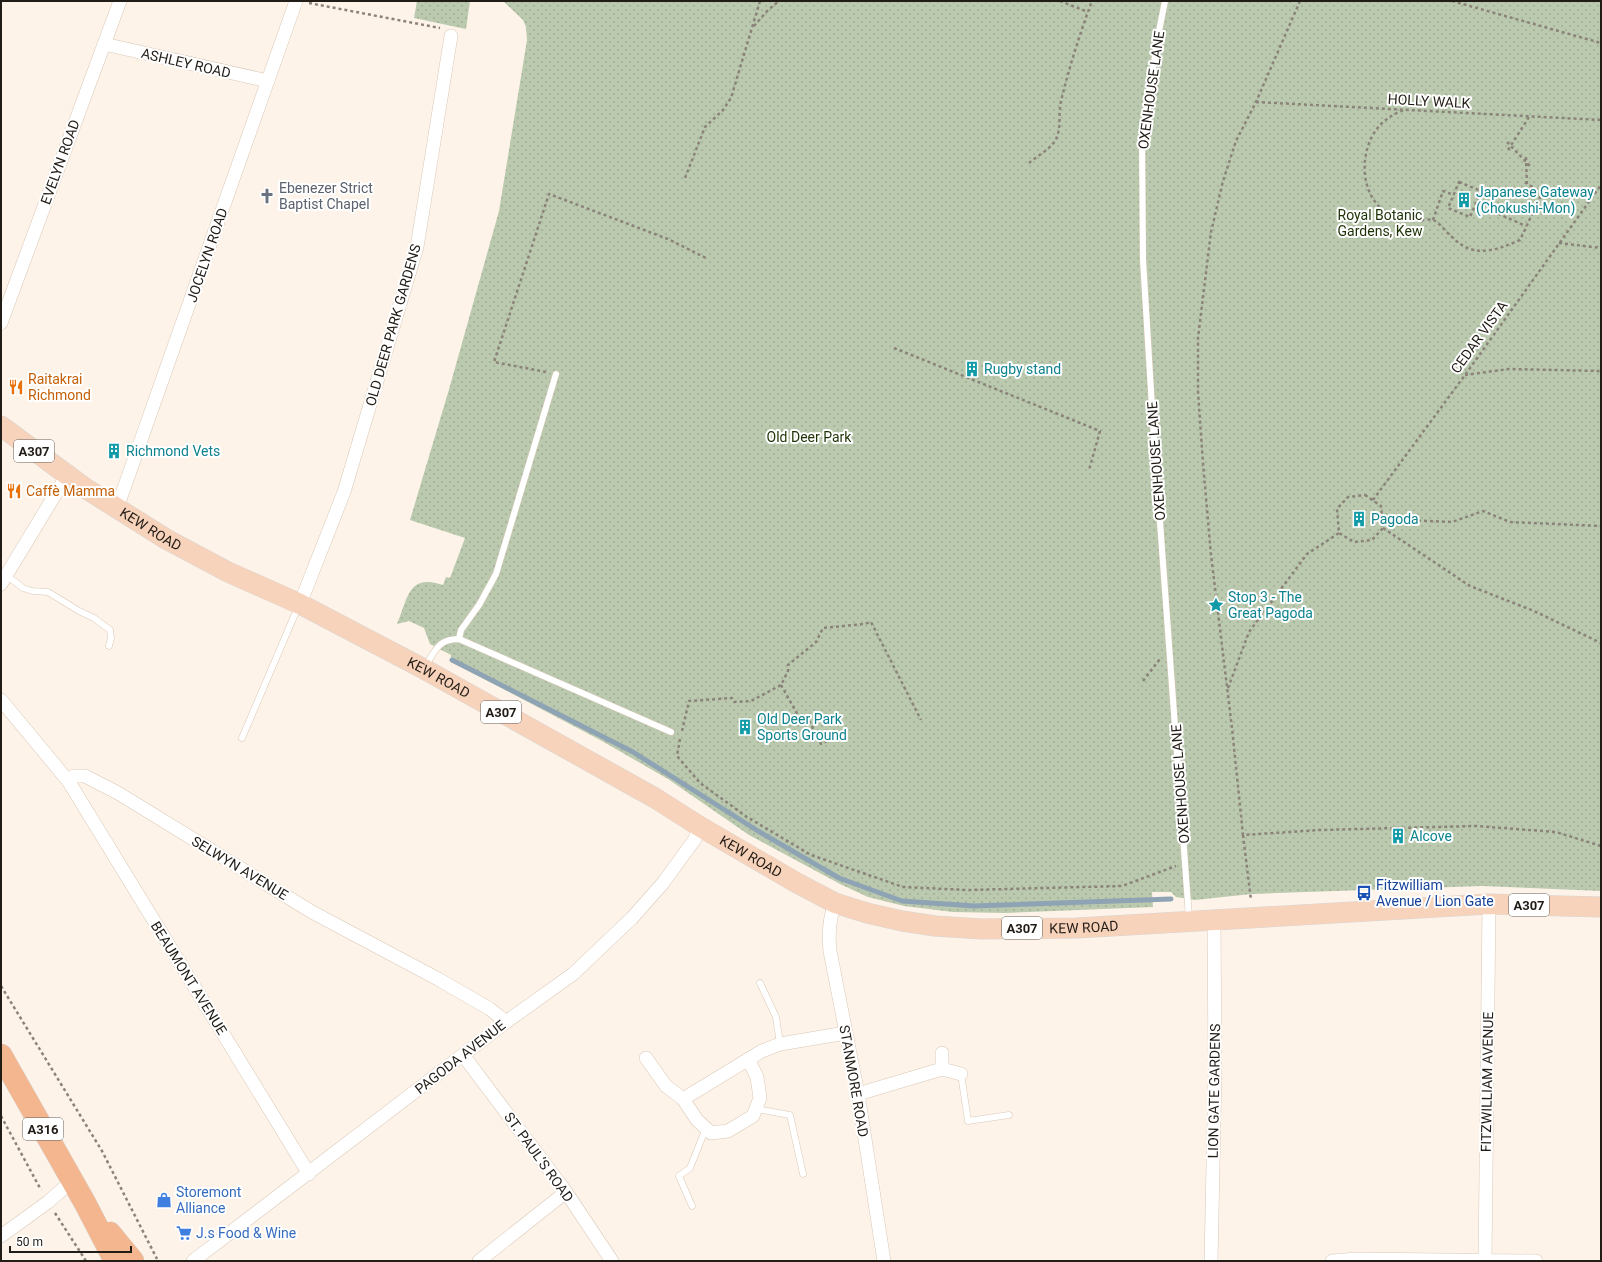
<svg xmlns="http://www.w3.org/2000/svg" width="1602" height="1262" viewBox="0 0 1602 1262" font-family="Roboto,sans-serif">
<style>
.park{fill:url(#park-dots)}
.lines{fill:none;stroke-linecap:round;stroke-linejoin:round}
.stream{stroke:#8ea4b4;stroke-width:5}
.lane-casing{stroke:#d9c8b7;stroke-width:7}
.street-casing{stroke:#d9c8b7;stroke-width:14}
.primary-casing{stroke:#d7d6d5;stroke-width:21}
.highway-casing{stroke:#d7d6d5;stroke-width:23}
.path{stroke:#8b837a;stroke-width:2.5;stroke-dasharray:3 3;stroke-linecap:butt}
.lane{stroke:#fff;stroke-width:6}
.street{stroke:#fff;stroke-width:13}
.primary{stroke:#f8d3bb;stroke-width:20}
.highway{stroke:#f3b68e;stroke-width:22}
.labels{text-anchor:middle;stroke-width:4;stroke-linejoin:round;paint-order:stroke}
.shield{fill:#fff;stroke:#64605c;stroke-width:1}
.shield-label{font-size:13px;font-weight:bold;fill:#221c16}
.street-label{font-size:14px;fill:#221c16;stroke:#fff}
.worship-label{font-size:14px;fill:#5b616d;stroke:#fff;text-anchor:start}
.culture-label{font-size:14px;fill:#0d838f;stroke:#fff;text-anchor:start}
.park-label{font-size:14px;fill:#1d3204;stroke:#fff}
.food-label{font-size:14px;fill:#c56008;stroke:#fff;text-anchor:start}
.transit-label{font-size:14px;fill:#164399;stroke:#fff;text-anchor:start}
.shop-label{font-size:14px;fill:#366cbe;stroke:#fff;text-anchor:start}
</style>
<defs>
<pattern id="park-dots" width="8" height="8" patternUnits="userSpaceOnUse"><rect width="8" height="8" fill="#bbcaaf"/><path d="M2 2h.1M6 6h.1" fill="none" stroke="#a0ad96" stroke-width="1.8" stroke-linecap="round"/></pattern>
</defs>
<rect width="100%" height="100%" fill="#fef3e8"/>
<!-- park -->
<path class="park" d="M417 1H470L466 29 414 18Z
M503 1H1601V891L1482 886 1251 894 1195 900 1176 897 1171 892H1152L1153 907 1005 913 953 912 904 906 868 897 842 885 749 835 668 779 602 741 454 663 451 659V655L430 644 424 628 409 621 397 624C408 598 408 573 443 585L446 577 450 578 465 538 410 520 450 386 499 211 527 40 526 27 523 20Z"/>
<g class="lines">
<!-- stream -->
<path class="stream" d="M452 660 633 752 758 831 839 878 902 901 974 906 1171 899"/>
<defs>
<path id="lane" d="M1165 1 1159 31 1142 137 1143 260 1154 440 1189 918
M6 575 23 588 32 591 48 592 79 611 94 618 110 630 111 638 109 646
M459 639 461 630 479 605 496 574 556 374
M425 667C435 651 438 639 459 639L671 732
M242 738 298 607
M760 983 776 1017 780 1044
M961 1074 968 1121 1009 1115
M756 1109 790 1115 803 1174
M692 1206 679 1176 690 1168 706 1128"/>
<path id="street" d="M104 44 268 81
M1 323 120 1
M117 508 296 1
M1 584 67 475
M300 604 344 492 417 247 451 36
M1 700 69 782 309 1174
M69 782 74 776H85L118 793 312 912 438 979 490 1009 506 1022
M835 903C829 919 828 933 830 951L858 1094 884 1261
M942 1053V1069
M463 1055 566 1192 612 1261
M646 1058 666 1086 683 1099 697 1120 711 1133 728 1131 753 1116 760 1098 757 1077 748 1059
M858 1094 942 1069 961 1074
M683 1099 762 1051 780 1044 846 1033
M1 1236 48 1202 72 1181
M193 1261 506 1022 573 974 632 918 663 883 695 839 699 826
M479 1261 566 1192
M1211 1261 1215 1070 1214 920
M1332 1261 1357 1259 1536 1261
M1485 1261 1489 904"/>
<g id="primary">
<path id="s1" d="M1 426 85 488 166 539 228 572 300 604 424 669 655 798 699 826 797 883 835 903 867 913 902 921 935 926 982 929 1077 928 1489 904 1601 907"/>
</g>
<path id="highway" d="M1 1055 85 1203 115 1261
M110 1233 133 1261"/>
</defs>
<!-- lane casing -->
<use href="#lane" class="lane-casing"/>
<!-- street casing -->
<use href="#street" class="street-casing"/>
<!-- primary casing -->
<use href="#primary" class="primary-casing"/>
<!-- highway casing -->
<use href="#highway" class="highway-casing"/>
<!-- path -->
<path class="path" d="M1060 1 1088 12
M1300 1 1256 102 1236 141 1223 181 1211 232 1198 338V392L1203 463 1211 555 1232 728 1243 835 1320 830 1476 826 1556 832 1601 846
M1452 1 1601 43
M309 3 440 28
M754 26 768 10 779 1
M1256 102 1601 120
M1403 110C1394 114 1387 118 1380 125 1360 147 1358 190 1383 210 1393 218 1408 220 1421 220 1424 220 1429 219 1433 220 1439 222 1446 232 1451 236 1473 259 1494 251 1520 240L1542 193 1523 181
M1507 142 1530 166
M1508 150 1529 117
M1526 157 1527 186
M1029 163C1037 156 1049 150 1055 141 1062 129 1058 114 1061 101 1069 68 1080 33 1092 1
M685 178 705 127 723 110 731 98 760 1
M1459 182 1481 191 1470 217 1448 208Z
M1476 204 1526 226
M1433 220 1443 191 1454 195
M1559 243 1601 248
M894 348 1100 431 1089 470
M546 372 494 362 549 194 668 239 708 259
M1465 375 1509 369 1601 371
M1365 495 1381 506 1383 528 1372 540 1354 542 1339 533 1337 509 1348 497Z
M1373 500 1465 375 1601 185
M1382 519 1452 522 1483 511 1510 522 1601 526
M1383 528 1470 586 1534 611 1601 643
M1143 681 1160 659
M781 685 799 717 808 719 821 744 831 739
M1228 688 1249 632 1307 554 1339 533
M682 731 689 701 732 698 734 702 751 701 781 685 788 671V665L816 642 823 628 864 624 871 622 921 720
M680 739 677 756 700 783 747 817 811 855 903 887 968 890 1122 886 1176 866
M1243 835 1251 900
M1 986 102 1151 157 1259
M1 1116 41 1190
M55 1213 86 1261"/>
<!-- lane -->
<use href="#lane" class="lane"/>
<!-- street -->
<use href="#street" class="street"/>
<!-- primary -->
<use href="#primary" class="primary"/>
<!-- highway -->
<use href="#highway" class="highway"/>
</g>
<!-- icons -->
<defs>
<symbol id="church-bare" viewBox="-9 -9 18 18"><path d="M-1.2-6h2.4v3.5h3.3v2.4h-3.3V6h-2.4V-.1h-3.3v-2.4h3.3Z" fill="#6b7280" stroke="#fff" stroke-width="2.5" paint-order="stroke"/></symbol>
<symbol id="building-bare" viewBox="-9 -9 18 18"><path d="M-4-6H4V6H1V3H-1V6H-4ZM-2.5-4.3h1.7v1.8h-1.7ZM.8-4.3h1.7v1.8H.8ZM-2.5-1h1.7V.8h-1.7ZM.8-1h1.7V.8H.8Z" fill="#0f9aa8" stroke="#fff" stroke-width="2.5" paint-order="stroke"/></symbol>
<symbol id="restaurant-bare" viewBox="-9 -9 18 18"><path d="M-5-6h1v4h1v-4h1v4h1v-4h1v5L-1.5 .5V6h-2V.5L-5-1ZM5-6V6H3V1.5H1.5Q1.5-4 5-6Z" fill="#e8710a" stroke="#fff" stroke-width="2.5" paint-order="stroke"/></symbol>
<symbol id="sight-bare" viewBox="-9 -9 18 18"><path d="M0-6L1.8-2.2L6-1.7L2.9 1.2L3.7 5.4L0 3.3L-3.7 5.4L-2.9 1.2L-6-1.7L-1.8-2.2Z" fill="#0f9aa8" stroke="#fff" stroke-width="2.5" paint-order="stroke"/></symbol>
<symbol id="bus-bare" viewBox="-9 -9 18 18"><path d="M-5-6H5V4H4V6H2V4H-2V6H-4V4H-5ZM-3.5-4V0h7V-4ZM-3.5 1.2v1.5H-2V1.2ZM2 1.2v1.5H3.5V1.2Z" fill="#1a4fb4" stroke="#fff" stroke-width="2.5" paint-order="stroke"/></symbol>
<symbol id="shop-bare" viewBox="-9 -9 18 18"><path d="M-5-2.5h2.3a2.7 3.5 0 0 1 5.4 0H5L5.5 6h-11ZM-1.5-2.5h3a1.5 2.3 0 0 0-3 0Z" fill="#3f7fe0" stroke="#fff" stroke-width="2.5" paint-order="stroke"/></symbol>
<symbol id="supermarket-bare" viewBox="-9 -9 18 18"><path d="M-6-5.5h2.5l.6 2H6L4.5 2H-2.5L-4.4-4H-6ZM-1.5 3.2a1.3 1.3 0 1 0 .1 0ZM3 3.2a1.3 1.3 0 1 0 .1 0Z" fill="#3f7fe0" stroke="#fff" stroke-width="2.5" paint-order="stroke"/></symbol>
</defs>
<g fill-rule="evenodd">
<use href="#church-bare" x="256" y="185" width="22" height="22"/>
<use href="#building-bare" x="1453" y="189" width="22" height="22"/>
<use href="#building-bare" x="961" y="358" width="22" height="22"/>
<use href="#restaurant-bare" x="5" y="376" width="22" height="22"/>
<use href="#building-bare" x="103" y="440" width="22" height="22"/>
<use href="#restaurant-bare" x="3" y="480" width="22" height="22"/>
<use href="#building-bare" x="1348" y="508" width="22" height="22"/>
<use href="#sight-bare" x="1205" y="594" width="22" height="22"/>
<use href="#building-bare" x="734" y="716" width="22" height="22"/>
<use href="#building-bare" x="1387" y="825" width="22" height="22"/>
<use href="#bus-bare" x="1353" y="882" width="22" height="22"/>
<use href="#shop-bare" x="153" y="1189" width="22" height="22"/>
<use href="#supermarket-bare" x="173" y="1222" width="22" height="22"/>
</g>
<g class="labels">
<!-- shield labels -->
<g class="shield">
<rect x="14" y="440" width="40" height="22" rx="3"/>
<rect x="481" y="701" width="40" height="22" rx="3"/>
<rect x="1509" y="894" width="40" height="22" rx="3"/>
<rect x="1002" y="917" width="40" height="22" rx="3"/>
<rect x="23" y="1118" width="40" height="22" rx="3"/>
</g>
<g class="shield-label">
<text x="34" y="456">A307</text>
<text x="501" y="717">A307</text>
<text x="1529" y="910">A307</text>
<text x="1022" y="933">A307</text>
<text x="43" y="1134">A316</text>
</g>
<!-- street labels -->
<g class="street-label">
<text transform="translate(186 63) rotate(13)" y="5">ASHLEY ROAD</text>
<text transform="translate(1151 90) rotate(-82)" y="5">OXENHOUSE LANE</text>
<text transform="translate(1429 101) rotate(3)" y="5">HOLLY WALK</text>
<text transform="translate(60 162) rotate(-70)" y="5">EVELYN ROAD</text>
<text transform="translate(207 255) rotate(-71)" y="5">JOCELYN ROAD</text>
<text transform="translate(393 325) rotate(-74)" y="5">OLD DEER PARK GARDENS</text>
<text transform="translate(1479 337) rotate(-54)" y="5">CEDAR VISTA</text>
<text transform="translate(1156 461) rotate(-94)" y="5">OXENHOUSE LANE</text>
<text dy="5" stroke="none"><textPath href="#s1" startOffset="182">KEW ROAD</textPath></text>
<text dy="5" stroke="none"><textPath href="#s1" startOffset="506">KEW ROAD</textPath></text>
<text transform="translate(1180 784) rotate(-94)" y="5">OXENHOUSE LANE</text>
<text dy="5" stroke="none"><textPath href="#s1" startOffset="866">KEW ROAD</textPath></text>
<text transform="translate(240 868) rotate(31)" y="5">SELWYN AVENUE</text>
<text dy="5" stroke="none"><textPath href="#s1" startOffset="1214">KEW ROAD</textPath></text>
<text transform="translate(189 978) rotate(58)" y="5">BEAUMONT AVENUE</text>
<text transform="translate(460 1057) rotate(-38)" y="5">PAGODA AVENUE</text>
<text transform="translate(854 1081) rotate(80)" y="5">STANMORE ROAD</text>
<text transform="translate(1487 1082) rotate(-89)" y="5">FITZWILLIAM AVENUE</text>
<text transform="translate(1214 1091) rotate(-89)" y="5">LION GATE GARDENS</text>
<text transform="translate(539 1157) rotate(54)" y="5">ST. PAUL’S ROAD</text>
</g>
<!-- worship labels -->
<g class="worship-label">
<text x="279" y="193">Ebenezer Strict<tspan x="279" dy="16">Baptist Chapel</tspan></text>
</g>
<!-- culture labels -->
<g class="culture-label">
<text x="1476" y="197">Japanese Gateway<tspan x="1476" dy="16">(Chokushi-Mon)</tspan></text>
<text x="984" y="374">Rugby stand</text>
<text x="126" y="456">Richmond Vets</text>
<text x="1371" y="524">Pagoda</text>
<text x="1228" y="602">Stop 3 - The<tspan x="1228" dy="16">Great Pagoda</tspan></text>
<text x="757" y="724">Old Deer Park<tspan x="757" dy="16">Sports Ground</tspan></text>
<text x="1410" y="841">Alcove</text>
</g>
<!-- park labels -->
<g class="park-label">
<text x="1380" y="220">Royal Botanic<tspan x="1380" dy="16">Gardens, Kew</tspan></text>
<text x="809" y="442">Old Deer Park</text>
</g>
<!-- food labels -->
<g class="food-label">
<text x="28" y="384">Raitakrai<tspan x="28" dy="16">Richmond</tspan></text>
<text x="26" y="496">Caffè Mamma</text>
</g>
<!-- transit labels -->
<g class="transit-label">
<text x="1376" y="890">Fitzwilliam<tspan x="1376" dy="16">Avenue / Lion Gate</tspan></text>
</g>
<!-- shop labels -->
<g class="shop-label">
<text x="176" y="1197">Storemont<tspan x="176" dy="16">Alliance</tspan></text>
<text x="196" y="1238">J.s Food &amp; Wine</text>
</g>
</g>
<!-- border -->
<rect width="1602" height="1262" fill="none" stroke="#221c16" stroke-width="4"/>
<!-- scale -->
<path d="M10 1246v6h121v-6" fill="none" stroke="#221c16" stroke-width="2"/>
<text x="16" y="1246" font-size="12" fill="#221c16" stroke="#ffffff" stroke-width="3" paint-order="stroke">50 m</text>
</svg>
